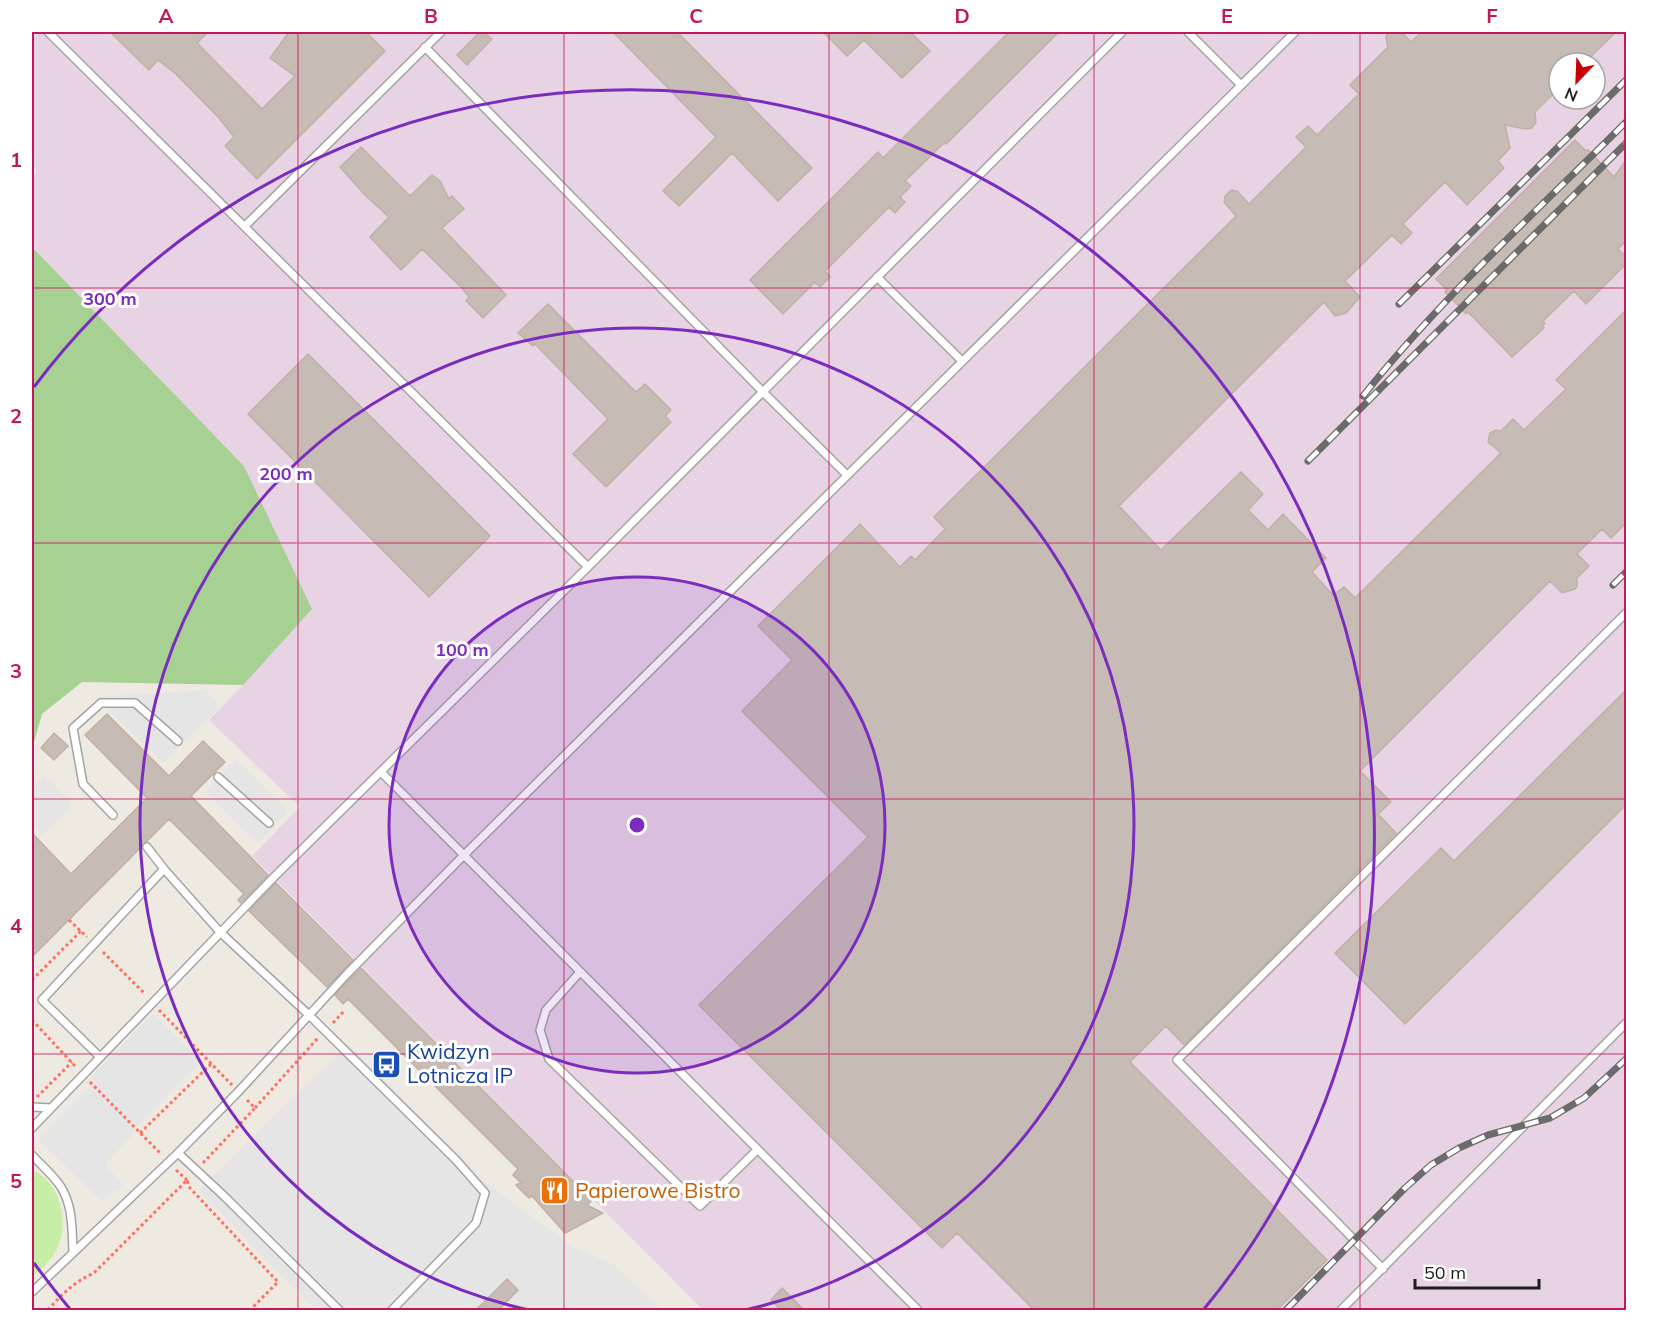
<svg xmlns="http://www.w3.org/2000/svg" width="1658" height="1342" viewBox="0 0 1658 1342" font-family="Mulish,sans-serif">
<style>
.industrial{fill:#e8d3e4;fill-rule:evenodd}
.grass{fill:#c8eda4}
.forest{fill:#a6d193}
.parking{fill:#e5e5e5}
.building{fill:#c7bcb5;stroke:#c1b0a3;stroke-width:1.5}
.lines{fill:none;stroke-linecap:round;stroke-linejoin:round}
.lane-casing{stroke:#a4a4a4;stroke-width:10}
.path{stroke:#ff7162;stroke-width:3;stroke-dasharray:3 3;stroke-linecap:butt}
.lane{stroke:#fff;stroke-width:7}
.rail-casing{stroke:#6b6b6b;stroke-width:7}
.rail{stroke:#fff;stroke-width:4.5;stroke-dasharray:14;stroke-linecap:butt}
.grid{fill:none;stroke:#c2185b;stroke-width:1.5;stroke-opacity:0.55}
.ring{fill:none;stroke:#7b2cbf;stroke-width:3}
.labels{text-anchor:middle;stroke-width:6;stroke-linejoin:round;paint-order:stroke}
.transit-label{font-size:21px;fill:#164399;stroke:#fff;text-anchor:start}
.food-label{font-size:21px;fill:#c56008;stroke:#fff;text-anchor:start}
.centre{fill:#7b2cbf;stroke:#fff;stroke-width:3}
.ring-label{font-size:18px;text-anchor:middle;font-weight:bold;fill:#7b2cbf;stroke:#fff;stroke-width:6;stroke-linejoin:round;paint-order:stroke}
.neatline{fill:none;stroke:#c2185b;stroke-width:2}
.grid-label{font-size:20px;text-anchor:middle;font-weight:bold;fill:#c2185b}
</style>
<rect width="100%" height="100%" fill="#efeae1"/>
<!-- industrial -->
<path class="industrial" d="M32 32H1626V1310H703L252 856 300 807 209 720 243 685 244 466 34 249 32 242V176L37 171 32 165ZM1559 63H1595V99H1559Z"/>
<!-- grass -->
<path class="grass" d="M32 1170C60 1181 70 1223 57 1249 52 1260 41 1269 32 1277Z"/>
<!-- forest -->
<path class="forest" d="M32 243 34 249 244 466 312 609 243 685 82 682 42 714 32 749Z"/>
<!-- parking -->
<path class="parking" d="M205 690 220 707 163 763 95 697Z
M236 759 289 811 258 843 205 791Z
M45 775 73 805 42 836 32 826V788Z
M153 1014 201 1061 131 1133 133 1135 105 1164 123 1185 118 1190H112L102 1202 38 1139 90 1086 86 1082Z
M348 1044 487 1184 573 1247 613 1264 662 1310H316L198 1191Z"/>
<!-- building -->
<path class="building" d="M110 32H208L197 43 262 109 295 76 270 58 289 32H366L385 51 257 179 225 146 234 137 219 118 176 74 158 60 149 70Z
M480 32H484L492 39 467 65 457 55Z
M613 32H677L812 168 778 201 732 153 679 206 663 191 716 137Z
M823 32H910L930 51 902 78 864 40 847 56Z
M1009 32H1059L946 144 945 142 905 181 911 186 900 197 905 202 895 213 889 207 825 271 830 277 820 287 815 282 783 314 750 280 878 152 883 158Z
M1387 32H1402L1411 42 1422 32H1616L1584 63H1559V88L1535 112 1536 122 1532 128 1526 129 1505 125 1510 148 1498 161 1504 168 1467 205 1445 182 1403 224 1412 233 1401 244 1392 235 1345 281 1360 297 1346 313 1335 316 1324 302 1119 506 1161 550 1241 472 1263 494 1248 510 1268 530 1283 514 1326 558 1312 572 1333 595 1344 587 1355 598 1501 453 1488 442 1490 433 1496 430 1501 431 1513 419 1524 430 1566 389 1556 380 1626 310V523L1611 538 1602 529 1577 554 1589 566 1577 578V586L1575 589 1562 593 1550 581 1360 771 1391 802 1378 814 1396 833 1184 1045 1166 1026 1130 1062 1327 1260 1276 1311H1035L957 1233 942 1248 699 1005 868 837 742 711 792 660 758 626 860 524 900 567 911 556 915 560 945 529 934 517 1236 216 1224 202 1225 196 1231 190 1237 191 1249 204 1306 147 1296 137 1308 126 1317 135 1359 94 1350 85 1388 47 1386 38Z
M1575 140 1586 151 1588 150 1614 177 1626 160V241L1618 249 1626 257V264L1586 304 1574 291 1543 321 1545 323 1542 327 1544 328 1512 357 1468 312 1466 314 1445 292 1447 290 1436 279Z
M361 147 410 196 432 175 440 181 449 199 452 196 464 209 442 228 506 295 483 318 466 301 469 297 462 288 422 249 401 270 370 237 389 217 366 196 340 167Z
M548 304 636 392 645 384 671 410 665 416 671 422 606 487 573 454 608 419 535 344 533 346 518 333Z
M308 354 490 536 429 597 248 414Z
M1626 690V805L1405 1024 1335 953 1441 848 1454 861Z
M107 714 169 776 203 741 225 762 191 796 268 875 241 903 238 900 244 894 169 819 32 957V833L71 874 147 798 85 735Z
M54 733 68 746 54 760 41 748Z
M276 883 353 960 327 987 249 911Z
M361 968 592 1200 587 1205 603 1213 565 1233 532 1196 529 1198 516 1185 521 1183 513 1175 518 1169 348 999 343 1004 335 995Z
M507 1279 518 1290 498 1311H475Z
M782 1288 805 1311H782L771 1300Z"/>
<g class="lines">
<defs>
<path id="lane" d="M48 32 588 567
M1188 32 1241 85
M425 47 763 392 847 475
M245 226 441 32
M877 277 962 361
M381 772 918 1310
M218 777 269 823
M113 815 83 784 73 728 101 703H135L178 741
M147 847 164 869
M580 972 546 1010 540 1030 549 1059 700 1206 757 1150
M100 1057 42 1000 164 869 220 932 309 1015 456 1160 485 1193 476 1223 392 1310
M32 1107 50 1108
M32 1128 273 878 588 567 1122 32
M178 1153 224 1196 339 1310
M32 1155C41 1165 53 1175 61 1187 73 1206 72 1230 73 1252
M1383 1269 1177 1060 1626 613
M32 1292 178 1153 238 1092 347 974 463 856 1295 32
M1341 1310 1626 1023"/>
</defs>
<!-- lane casing -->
<use href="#lane" class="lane-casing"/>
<!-- path -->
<path class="path" d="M69 920 87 937
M103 952 145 994
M32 980 81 931
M159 1010 232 1085
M32 1020 75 1066
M333 1023 345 1010
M90 1082 161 1154
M37 1097 72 1062
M255 1108 318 1038
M140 1133 211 1064
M203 1163 255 1108 245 1098
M176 1170 187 1180 188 1179
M48 1310C62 1294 74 1282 94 1273L187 1180 190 1188 278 1282 250 1310"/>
<!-- lane -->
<use href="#lane" class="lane"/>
<defs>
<path id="rail" d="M1399 304 1626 80
M1363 396C1442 297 1537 211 1626 122
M1308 461 1626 143
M1613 585 1626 572
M1286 1310 1405 1188 1431 1165 1459 1148 1488 1135 1550 1118 1584 1098 1626 1059"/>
</defs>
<!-- rail casing -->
<use href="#rail" class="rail-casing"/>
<!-- rail -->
<use href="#rail" class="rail"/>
</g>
<!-- grid -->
<path class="grid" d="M298 32V1310M564 32V1310M829 32V1310M1094 32V1310M1360 32V1310M32 288H1626M32 543H1626M32 799H1626M32 1054H1626"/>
<!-- distance rings -->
<circle cx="637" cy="825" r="248" fill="#7b2cbf" fill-opacity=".12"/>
<g class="ring">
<circle cx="637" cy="825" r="248"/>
<path d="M529 1310A497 497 0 1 1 745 1310"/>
<path d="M70 1309A745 745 0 0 1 34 1263M34 387A745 745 0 1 1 1204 1309"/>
</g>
<!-- icons -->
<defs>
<symbol id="bus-square" viewBox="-11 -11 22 22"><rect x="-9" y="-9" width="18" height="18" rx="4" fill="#1a4fb4" stroke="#fff"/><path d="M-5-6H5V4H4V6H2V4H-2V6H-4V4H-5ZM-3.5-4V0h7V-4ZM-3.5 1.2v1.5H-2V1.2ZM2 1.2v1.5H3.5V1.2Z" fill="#fff"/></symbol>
<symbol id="restaurant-square" viewBox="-11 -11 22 22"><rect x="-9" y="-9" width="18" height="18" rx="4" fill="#e8710a" stroke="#fff"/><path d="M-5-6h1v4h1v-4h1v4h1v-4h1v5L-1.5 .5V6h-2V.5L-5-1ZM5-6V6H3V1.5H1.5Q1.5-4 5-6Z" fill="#fff"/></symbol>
</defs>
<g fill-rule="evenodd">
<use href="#bus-square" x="370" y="1048" width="33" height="33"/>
<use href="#restaurant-square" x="538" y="1174" width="33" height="33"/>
</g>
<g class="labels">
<!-- transit labels -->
<g class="transit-label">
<text x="407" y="1059">Kwidzyn<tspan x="407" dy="24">Lotnicza IP</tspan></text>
</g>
<!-- food labels -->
<g class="food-label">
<text x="575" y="1198">Papierowe Bistro</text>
</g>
</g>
<circle cx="637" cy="825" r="9" class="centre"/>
<g class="ring-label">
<text x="110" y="305">300 m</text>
<text x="286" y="480">200 m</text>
<text x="462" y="656">100 m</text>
</g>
<!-- border -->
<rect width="1658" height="1342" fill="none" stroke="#ffffff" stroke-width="66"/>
<!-- north arrow -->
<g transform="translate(1577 81) rotate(203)"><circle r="28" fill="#ffffff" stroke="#a5a5a5" stroke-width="1.5"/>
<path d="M0-4.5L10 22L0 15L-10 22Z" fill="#c90002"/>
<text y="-9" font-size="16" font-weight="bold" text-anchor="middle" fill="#1d1d1d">N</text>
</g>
<!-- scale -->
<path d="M1415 1279v9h124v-9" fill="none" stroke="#1d1d1d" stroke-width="3"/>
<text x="1424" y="1279" font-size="18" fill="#1d1d1d" stroke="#ffffff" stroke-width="4.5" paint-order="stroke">50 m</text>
<rect x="33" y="33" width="1592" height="1276" class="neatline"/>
<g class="grid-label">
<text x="166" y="23">A</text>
<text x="431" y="23">B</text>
<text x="696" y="23">C</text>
<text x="962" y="23">D</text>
<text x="1227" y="23">E</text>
<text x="1492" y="23">F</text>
<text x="16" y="167">1</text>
<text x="16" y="423">2</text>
<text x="16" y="678">3</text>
<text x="16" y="933">4</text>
<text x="16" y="1188">5</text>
</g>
</svg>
